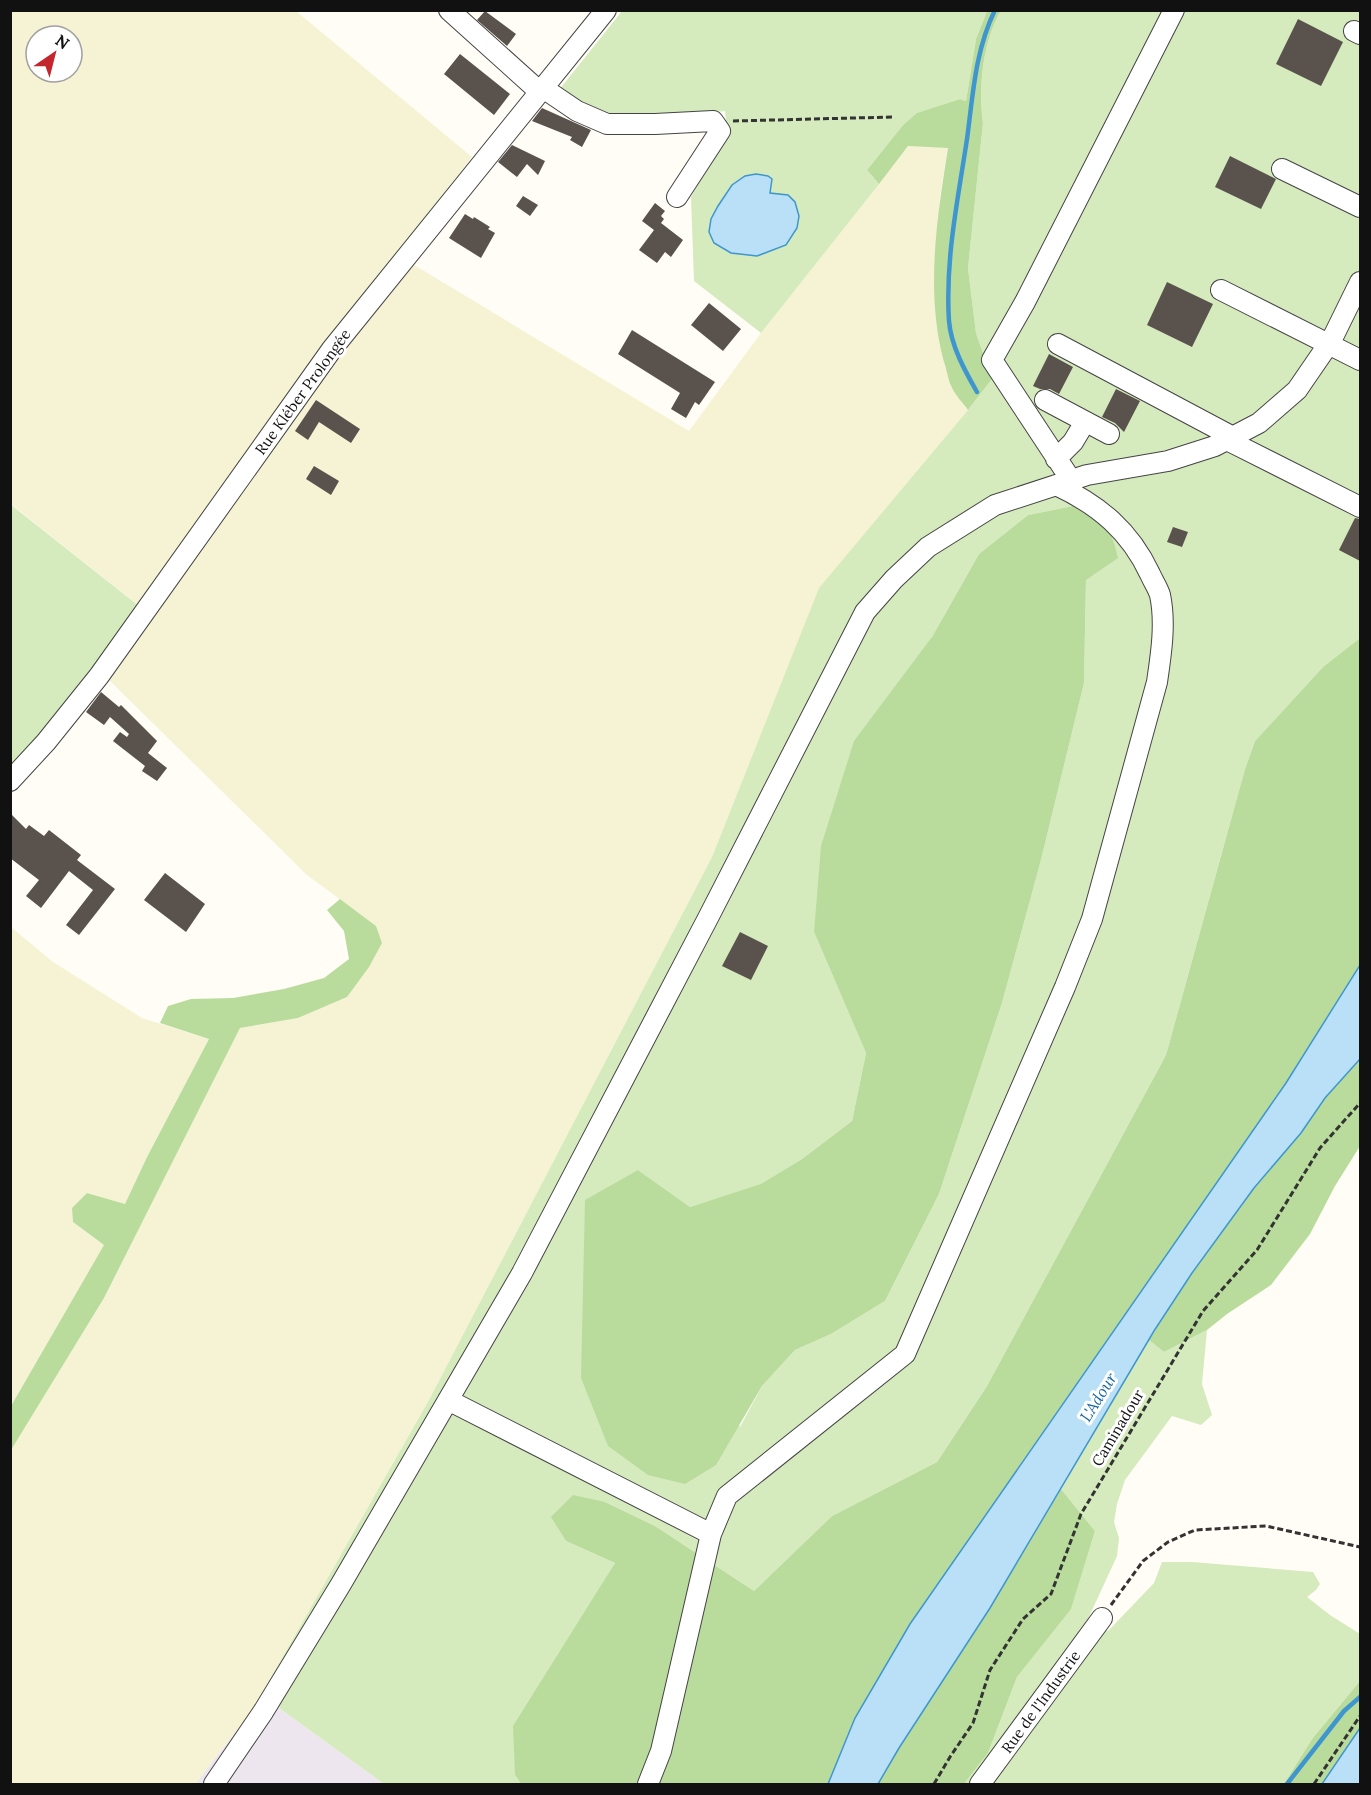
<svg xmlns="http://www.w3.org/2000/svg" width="1371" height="1795" viewBox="0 0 1371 1795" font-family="Lora,serif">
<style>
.industrial{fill:#eee6ef}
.farmland{fill:#f6f3d4;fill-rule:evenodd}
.green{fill:#d5ebbd;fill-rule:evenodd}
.forest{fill:#b9dc9c}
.water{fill:#b9e0f7;stroke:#3f96cf;stroke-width:1.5}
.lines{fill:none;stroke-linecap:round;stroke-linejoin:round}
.stream{stroke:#3f96cf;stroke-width:4.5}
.building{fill:#5a524d}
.minor-casing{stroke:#444;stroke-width:22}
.path{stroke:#333;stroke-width:3;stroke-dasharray:6 3;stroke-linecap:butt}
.minor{stroke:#fff;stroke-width:20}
.labels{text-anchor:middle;stroke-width:6;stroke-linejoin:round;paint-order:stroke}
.street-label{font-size:15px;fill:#111;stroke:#fff}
.water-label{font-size:16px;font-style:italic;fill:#1768a6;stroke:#fff}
</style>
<rect width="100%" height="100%" fill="#fffdf5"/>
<!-- industrial -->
<path class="industrial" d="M261 1695 384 1784H195L253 1709Z"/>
<!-- farmland -->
<path class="farmland" d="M11 11H296L472 157 396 254 689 431 761 333 908 146 948 147 940 196 936 256 935 311 951 387 968 410 819 589 712 857 429 1400 253 1709 195 1784H11L10 1450 104 1298 240 1028 298 1018 347 997 376 926 307 875 108 679 154 618 11 504ZM36 36H72V72H36Z
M11 927 53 962 142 1018 209 1039 147 1157 125 1204 87 1193 73 1222 104 1245 11 1406Z"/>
<!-- green -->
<path class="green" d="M839 10 842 12 844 10 987 11 976 39 966 101 960 99 918 113 903 125 867 170 879 184 761 333 694 281 691 197 727 133 725 111 666 118 598 115 559 90 622 11Z
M1001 11H1360V638L1323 667 1255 741 1245 769 1166 1055 987 1386 937 1462 832 1516 754 1591 655 1526 605 1502 552 1517 566 1541 615 1563 575 1630 515 1775 521 1784H384L261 1695 429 1400 712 857 819 588 968 410 992 379 976 333 968 268 983 123C978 89 983 40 1001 11ZM1073 506 1086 580 1084 683 1041 860 1002 1003 939 1194 885 1301 831 1334 795 1350 762 1386 740 1427 638 1170 690 1207 761 1185 802 1159 852 1121 866 1053 814 932 932 637 979 554 1028 515Z
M10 504 154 618 108 679 10 784Z
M1207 1330 1202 1384 1212 1415 1201 1425 1172 1416 1125 1480 1117 1504 1114 1522 1119 1538 1117 1556 1088 1619 1108 1631 1154 1583 1162 1562H1192L1313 1572 1320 1584 1316 1590 1307 1597 1330 1615 1360 1634V1681L1312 1739 1284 1784H964L988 1753 1017 1677 1071 1608 1095 1531 1061 1489 1149 1340 1164 1352Z"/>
<!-- forest -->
<path class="forest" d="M987 11H1001C983 40 978 89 983 123L968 268 976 333 992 379 968 410C963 403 956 396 952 388 948 380 947 370 944 362 925 293 937 217 948 148L908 146 879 184 867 170 903 125 917 113 960 99 966 101 976 39Z
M1073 506C1103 523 1110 522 1118 558L1086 580 1084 683 1041 860 1002 1003 939 1194 885 1301 831 1334 795 1350 762 1386 716 1465 685 1484 648 1475 608 1446 581 1378 585 1200 638 1170 690 1207 761 1184 802 1159 852 1121 866 1053 814 932 821 846 854 741 932 637 979 554 1028 515Z
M1360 638V965L1286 1083 910 1624 855 1718 828 1784H521L515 1775 513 1726 615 1563 566 1541 551 1517 573 1495 605 1502 655 1526 754 1591 832 1516 937 1462 987 1386 1166 1055 1245 769 1255 741 1323 667Z
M340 899 376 926 382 943 369 967 347 997 298 1018 240 1028 104 1298 11 1450V1406L104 1245 73 1222 72 1208 87 1193 125 1204 147 1157 209 1039 160 1023 168 1006 191 999 233 998 284 989 324 978 349 959 344 931 327 910Z
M1360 1059V1146L1335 1186 1310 1234 1271 1285 1227 1314 1207 1330 1164 1352 1149 1340 1192 1273 1254 1188 1301 1133 1325 1098Z
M1061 1489 1095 1531 1071 1609 1017 1677 988 1753 964 1784H878L899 1748 990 1608Z
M1360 1681V1728L1322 1784H1284L1312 1739Z"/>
<!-- water -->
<path class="water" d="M756 174 768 176 772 179 770 193 788 195 795 202 799 216 797 228 786 245 757 256 731 253 714 243 709 232 711 219 718 206 732 185 745 176Z
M1360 965V1059L1325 1098 1301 1133 1254 1188 1192 1273 1154 1331 990 1608 899 1748 878 1784H828L855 1718 910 1624 1286 1083Z
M1360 1728V1784H1322Z"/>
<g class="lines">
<!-- stream -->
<path class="stream" d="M977 392C965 371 951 346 949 321 945 259 958 199 967 139 973 95 975 51 995 10
M1287 1784 1344 1711 1360 1697"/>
</g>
<!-- building -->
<path class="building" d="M485 11 516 34 507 46 477 20Z
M1298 19 1343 42 1321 86 1276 64Z
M460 54 510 94 494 115 444 74Z
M542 108 591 130 582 147 570 140 572 137 532 121Z
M512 145 545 161 538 175 527 164 517 177 498 162Z
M1230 156 1276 179 1261 209 1215 187Z
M523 196 538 205 530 216 516 206Z
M655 203 665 211 661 216 664 219 661 223 683 240 671 257 665 252 657 263 639 250 654 230 642 221Z
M465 214 473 219 474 217 490 227 488 229 495 233 481 258 449 238Z
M1167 282 1213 304 1192 347 1147 325Z
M709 303 741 329 723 351 691 325Z
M632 330 715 382 699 405 695 402 686 418 671 409 680 393 618 354Z
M1049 354 1073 367 1059 394 1050 389H1040L1033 386Z
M1116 389 1140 401 1124 432 1115 423 1102 417Z
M316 400 360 429 351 443 319 422 308 440 295 431Z
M314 466 339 481 331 495 306 479Z
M1355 518 1360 519V561L1339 550Z
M1173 527 1188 532 1182 547 1167 542Z
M101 692 119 707 121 705 157 741 148 753 167 768 157 781 142 771 145 766 113 741 120 732 127 737 129 734 110 717 104 725 86 712Z
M10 813 26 829 29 825 44 836 49 830 81 855 77 860 115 889 79 935 66 925 93 890 69 871 41 908 26 896 39 880 10 858Z
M165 873 205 904 186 932 144 900Z
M740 932 768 946 751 980 722 966Z"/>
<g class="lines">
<defs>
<path id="minor" d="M449 10 540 92
M1354 31 1360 34
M543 88 577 111 607 124H655L713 121 720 131 677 197
M1282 169 1360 207
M1221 290 1360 360
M1058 344 1233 437
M1045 400 1109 434
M1227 440 1360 507
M1056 459 1073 442 1085 422
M1071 480 992 360 1025 302 1174 10
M10 781 46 742 99 676 332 349 606 10
M448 1400 711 1534 727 1496 905 1354 1065 987 1092 919 1157 682C1161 655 1166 623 1160 595 1158 588 1153 581 1150 574 1130 531 1099 505 1056 485
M214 1784 263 1712 341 1584 522 1273 708 918 865 612 894 579 928 547 995 505 1087 475 1168 461 1215 446 1259 423 1297 390 1332 339 1360 282
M648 1784 661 1751 711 1534
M980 1784 1102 1618"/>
</defs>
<!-- minor casing -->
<use href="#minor" class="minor-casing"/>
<!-- path -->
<path class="path" d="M733 121 894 117
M1111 1605 1143 1561 1168 1542 1195 1530 1266 1526 1360 1547
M934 1784 950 1757 973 1723 990 1670 1023 1619 1051 1594 1081 1514 1203 1311 1257 1250 1320 1148 1360 1103
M1314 1784 1360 1716"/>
<!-- minor -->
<use href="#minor" class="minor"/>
</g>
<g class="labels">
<!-- street labels -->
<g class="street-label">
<text transform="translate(303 392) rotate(-54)" y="5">Rue Kléber Prolongée</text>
<text transform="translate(1118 1428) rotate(-59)" y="5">Caminadour</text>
<text transform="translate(1041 1702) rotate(-54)" y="5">Rue de l'Industrie</text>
</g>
<!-- water labels -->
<g class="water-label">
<text transform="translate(1098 1397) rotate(-58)" y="6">L'Adour</text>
</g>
</g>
<!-- border -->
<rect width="1371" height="1795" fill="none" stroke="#111111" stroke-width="24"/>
<!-- north arrow -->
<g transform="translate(54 54) rotate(35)"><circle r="28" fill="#ffffff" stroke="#a0a0a0" stroke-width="1.5"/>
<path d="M0-4.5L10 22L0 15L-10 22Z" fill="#c4262e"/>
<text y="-9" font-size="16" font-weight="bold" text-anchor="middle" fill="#111111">N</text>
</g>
</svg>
